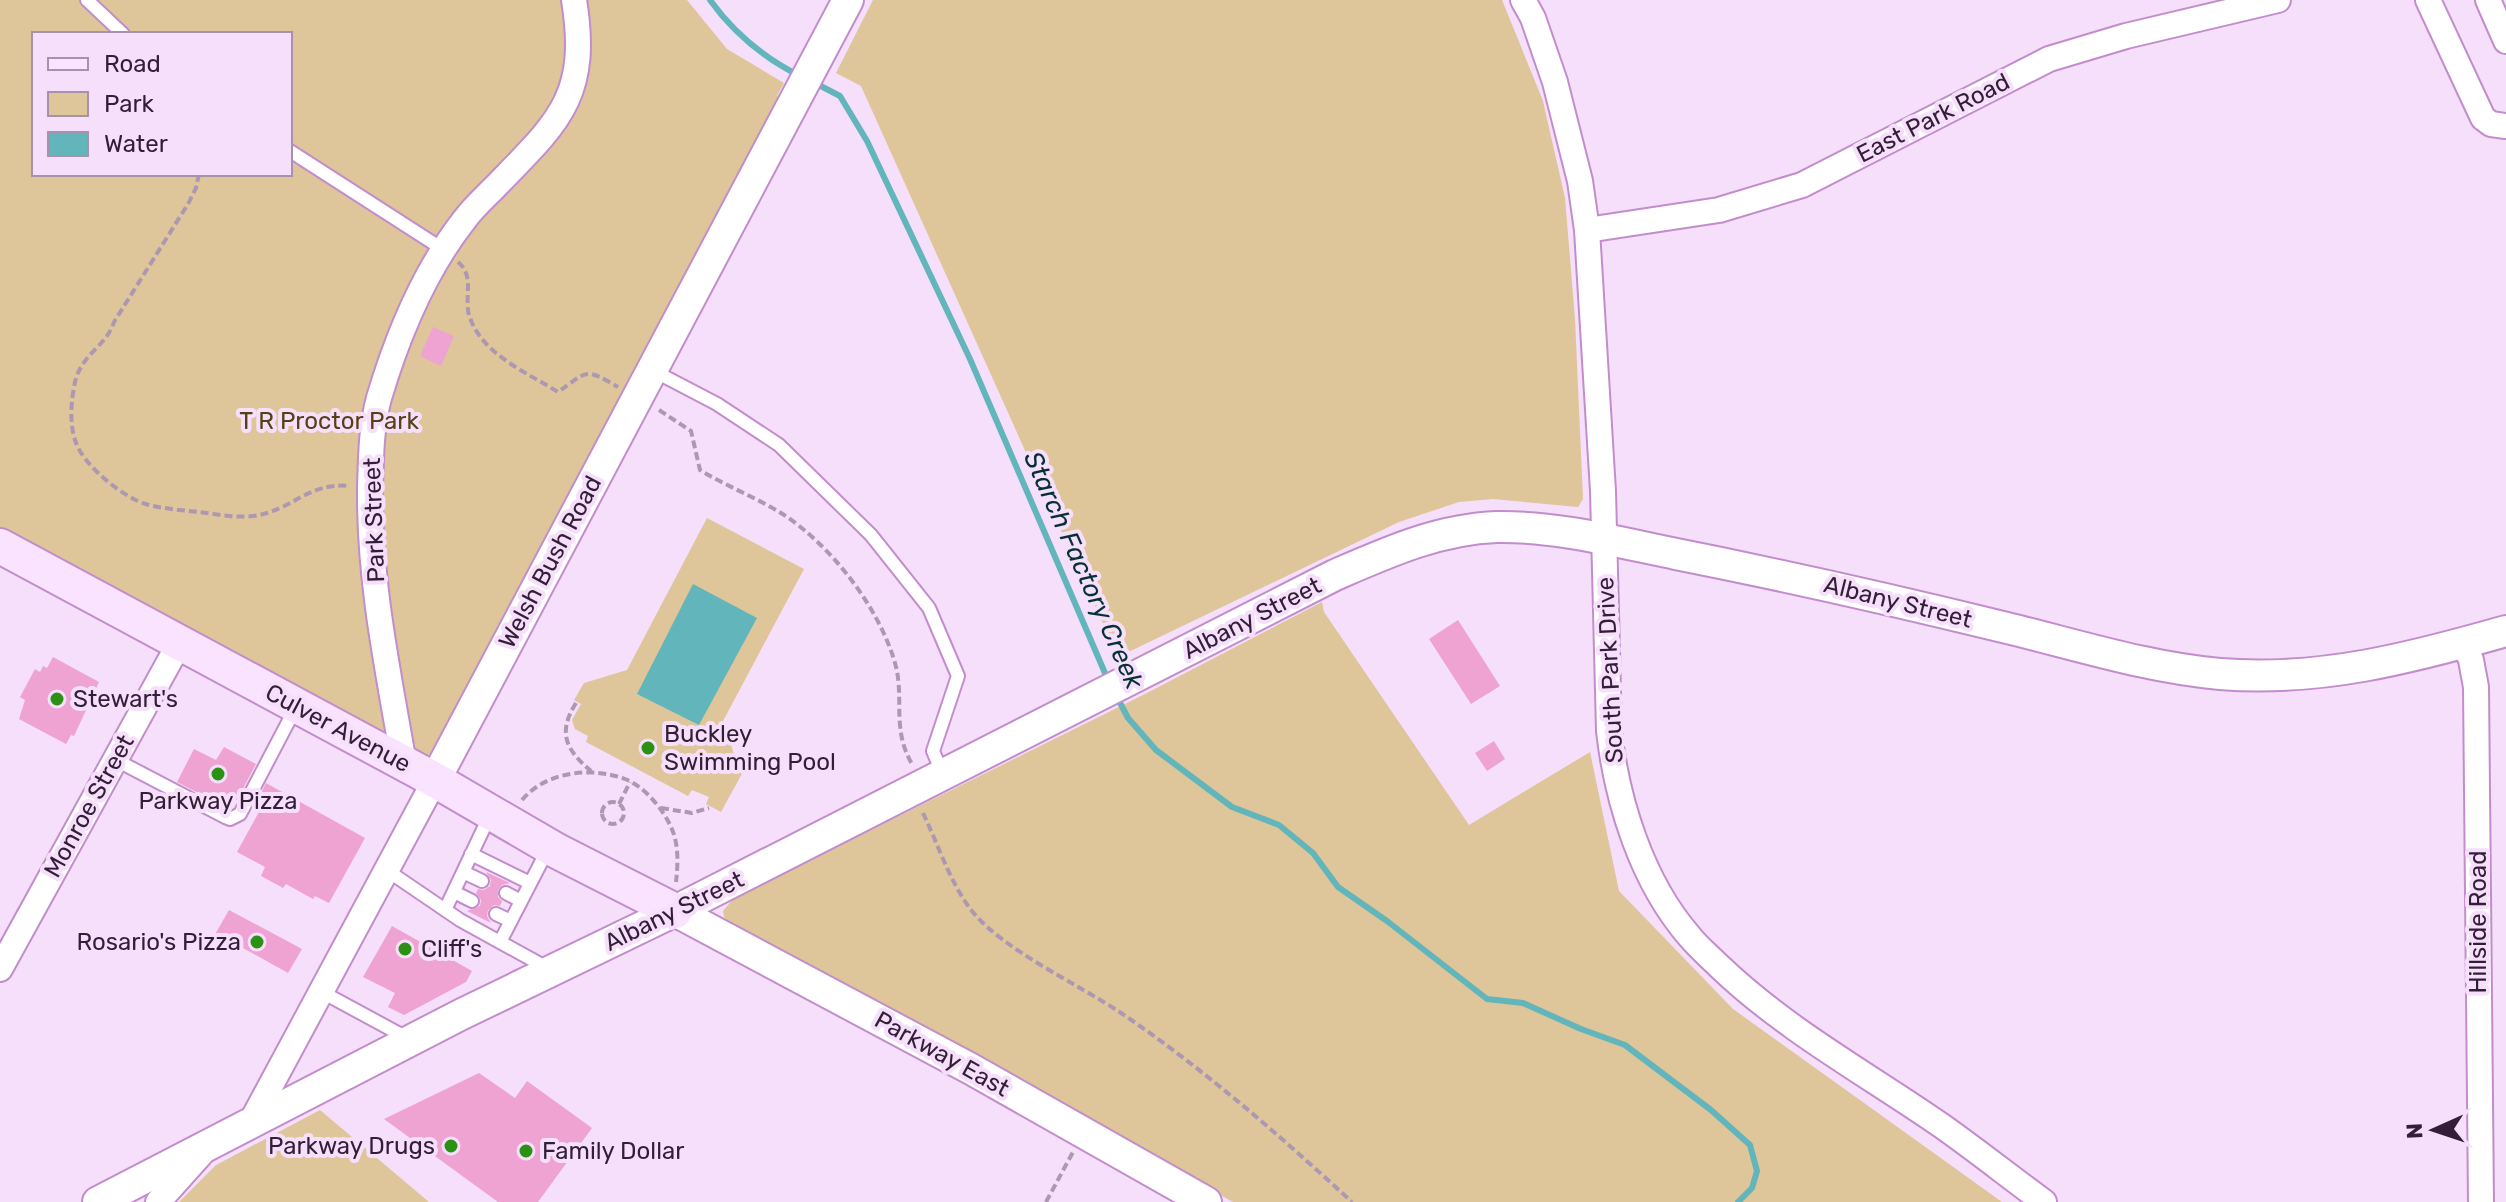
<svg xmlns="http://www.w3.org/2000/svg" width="2506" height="1202" viewBox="0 0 2506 1202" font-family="Rubik,sans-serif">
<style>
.green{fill:#dec59a;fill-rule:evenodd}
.water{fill:#61b5bb}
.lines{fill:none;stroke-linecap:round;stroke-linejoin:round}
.stream{stroke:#61b5bb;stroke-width:6}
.building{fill:#eea3d3}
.service-casing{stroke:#c38dcd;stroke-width:16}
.minor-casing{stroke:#c38dcd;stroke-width:28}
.tertiary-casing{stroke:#c38dcd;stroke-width:34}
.secondary-casing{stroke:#c38dcd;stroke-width:38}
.path{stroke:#ad98b2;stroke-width:4;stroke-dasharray:8 4;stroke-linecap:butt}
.service{stroke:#fff;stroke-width:12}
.minor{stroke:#fff;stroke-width:24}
.tertiary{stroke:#fff;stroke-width:30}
.secondary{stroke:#f9e3fe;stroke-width:34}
.poi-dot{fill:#2b9114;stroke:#f5dffa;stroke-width:3}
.labels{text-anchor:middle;stroke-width:8;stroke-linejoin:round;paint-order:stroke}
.street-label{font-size:24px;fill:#331e37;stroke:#f5dffa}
.park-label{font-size:24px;fill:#574014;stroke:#f5dffa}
.poi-label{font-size:24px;fill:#331e37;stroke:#f5dffa;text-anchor:start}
.water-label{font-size:26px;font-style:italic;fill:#063134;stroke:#f5dffa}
</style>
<rect width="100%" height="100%" fill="#f5dffa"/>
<!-- green -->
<path class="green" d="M0 0H687L727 49 784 83 777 96 782 98 431 758 418 756 0 529ZM34 34H290V174H34Z
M873 0H1502L1543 101 1565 198 1575 319 1583 499 1578 507 1493 499 1459 502 1399 522 1118 657 861 86 836 73Z
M707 518 804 569 723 721 737 763 745 768 721 812 706 804 709 797 692 790 688 796 586 742 588 736 575 729 572 720 581 704 574 700 584 683 627 670Z
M1322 602 1324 612 1469 825 1590 752 1619 891 1733 1009 2002 1202H1233L731 925 724 917 723 911 734 898 1145 694Z
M320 1110 429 1202H179L216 1165Z"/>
<!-- water -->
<path class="water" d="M693 584 757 618 699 725 637 694Z"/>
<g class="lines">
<!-- stream -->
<path class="stream" d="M710 0C733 32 764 58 800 76
M813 82 840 96 867 141 970 359 1108 680
M1117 697 1128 718 1156 750 1232 807 1279 825 1313 853 1338 887 1387 921 1487 999 1523 1003 1581 1029 1625 1045 1711 1110 1750 1145 1757 1171 1752 1188 1738 1202"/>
</g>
<!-- building -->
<path class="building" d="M433 327 454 336 441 366 420 356Z
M1458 620 1500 686 1471 704 1429 639Z
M53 657 99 682 74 736 71 735 66 744 19 719 25 700 20 697 35 669 40 672 43 666 47 668Z
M1494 741 1505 759 1487 771 1475 753Z
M224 747 256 764 237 800 227 795 223 806 177 782 194 749 216 760Z
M266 783 365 838 329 903 315 896 313 899 286 884 283 888 261 876 265 867 237 852 260 810 254 807Z
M486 872 510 883 502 885 498 890V897L502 901 500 906 494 905 488 910 487 916 491 923 467 911 480 906 481 900 476 893 478 889 484 890 490 886 491 880Z
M229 910 302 949 288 973 243 948 241 951 214 936Z
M392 926 472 971 466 982 404 1015 388 1007 395 993 363 977Z
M479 1073 515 1098 527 1081 592 1128 538 1202H498L384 1119Z"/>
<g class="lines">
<defs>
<path id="service" d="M87 0 123 34
M290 151 444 250
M652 370 717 404 779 445 871 535 929 608 958 676 933 751 943 775
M114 759 225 817 230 819 240 814 295 709
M471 854 530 883
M388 871 460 920 549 969
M463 872 482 881
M454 892 472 901
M506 893 521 901
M445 910 490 815
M496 914 511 921
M500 942 548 849
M322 992 407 1038"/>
<path id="minor" d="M1523 0 1533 18 1555 82 1580 181 1587 230 1603 491 1609 731C1617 802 1642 882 1690 937 1699 948 1710 957 1720 967 1786 1030 1867 1074 1942 1126 1976 1150 2010 1177 2044 1202
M2428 0 2483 118 2491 124 2506 126
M2488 0 2506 41
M1587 230 1719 210 1802 185 2049 59 2126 36 2278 0
M2464 643 2471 660 2476 687 2481 1202
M404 764C388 670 369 583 370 488 371 458 371 427 379 398 398 334 424 271 465 219 473 208 484 198 494 188 557 123 590 98 574 0
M0 969 179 644
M250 1124 435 780
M158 1202 202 1153"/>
<path id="tertiary" d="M435 780 848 0
M675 911 971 1069 1206 1202
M98 1202 462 1014 675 911 1335 575C1388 552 1439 529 1497 527 1557 526 1617 542 1676 554 1787 576 1897 601 2007 628 2077 645 2149 668 2220 674 2320 682 2411 658 2506 631"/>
<path id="secondary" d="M0 546 435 780 557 851 675 911"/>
</defs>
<!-- service casing -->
<use href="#service" class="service-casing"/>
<!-- minor casing -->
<use href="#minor" class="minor-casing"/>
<!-- tertiary casing -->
<use href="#tertiary" class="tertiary-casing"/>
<!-- secondary casing -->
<use href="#secondary" class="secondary-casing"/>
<!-- path -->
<path class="path" d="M199 174 196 188 188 204 114 322C106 347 82 353 75 382 71 401 69 424 76 443 85 467 125 499 149 505 165 509 182 510 198 512 216 514 235 518 253 516 293 511 306 482 350 486
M458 262C475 276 464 296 469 315 481 354 526 372 558 392 588 371 584 367 618 387
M659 410 691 431 700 470C726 486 755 497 781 513 830 544 879 607 895 663 905 698 891 728 912 764
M576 703C557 733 566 750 591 771
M522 800C545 772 591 766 625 779 644 786 663 809 671 827 679 844 678 864 676 882
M602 813a11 11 0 1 1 22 0a11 11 0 1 1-22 0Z
M619 804 630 782
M661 808 692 813 709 808
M923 813C938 844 950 883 972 911 1003 950 1078 984 1121 1013 1204 1069 1279 1135 1352 1202
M1046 1202 1073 1152"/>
<!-- service -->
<use href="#service" class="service"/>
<!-- minor -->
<use href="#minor" class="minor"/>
<!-- tertiary -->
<use href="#tertiary" class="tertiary"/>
<!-- secondary -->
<use href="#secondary" class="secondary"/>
</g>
<!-- markers -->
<g class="poi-dot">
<circle cx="57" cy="699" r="8"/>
<circle cx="648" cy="748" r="8"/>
<circle cx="218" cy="774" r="8"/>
<circle cx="257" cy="942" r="8"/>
<circle cx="405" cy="949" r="8"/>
<circle cx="451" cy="1146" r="8"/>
<circle cx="526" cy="1151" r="8"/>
</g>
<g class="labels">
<!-- street labels -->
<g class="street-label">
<text transform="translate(1933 118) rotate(-27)" y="8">East Park Road</text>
<text transform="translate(374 520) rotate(-92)" y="8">Park Street</text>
<text transform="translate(550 562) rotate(-62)" y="8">Welsh Bush Road</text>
<text transform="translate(1898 602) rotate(14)" y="8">Albany Street</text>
<text transform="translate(1252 618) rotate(-27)" y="8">Albany Street</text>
<text transform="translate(1610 670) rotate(-93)" y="8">South Park Drive</text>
<text transform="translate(338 728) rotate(28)" y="8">Culver Avenue</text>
<text transform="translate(89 806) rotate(-61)" y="8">Monroe Street</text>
<text transform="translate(674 911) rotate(-26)" y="8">Albany Street</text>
<text transform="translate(2478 922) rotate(-90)" y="8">Hillside Road</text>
<text transform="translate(942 1054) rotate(29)" y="8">Parkway East</text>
</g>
<!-- park labels -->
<g class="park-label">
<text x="329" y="429">T R Proctor Park</text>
</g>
<!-- poi labels -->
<g class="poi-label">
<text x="73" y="707">Stewart's</text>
<text x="664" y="742">Buckley<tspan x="664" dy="28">Swimming Pool</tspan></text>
<text x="218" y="809" text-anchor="middle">Parkway Pizza</text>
<text x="241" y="950" text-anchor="end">Rosario's Pizza</text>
<text x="421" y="957">Cliff's</text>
<text x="435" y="1154" text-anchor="end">Parkway Drugs</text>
<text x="542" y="1159">Family Dollar</text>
</g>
<!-- water labels -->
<g class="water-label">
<text transform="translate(1084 570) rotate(66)" y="9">Starch Factory Creek</text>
</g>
</g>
<!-- legend -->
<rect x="32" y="32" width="260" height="144" fill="#f5dffa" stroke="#a792ac" stroke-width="2"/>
<rect x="48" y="58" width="40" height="12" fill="#f9e3fe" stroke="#a792ac" stroke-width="2"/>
<text x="104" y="72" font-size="24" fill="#331e37">Road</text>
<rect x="48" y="92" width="40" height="24" fill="#dec59a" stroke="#a792ac" stroke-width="2"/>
<text x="104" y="112" font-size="24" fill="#331e37">Park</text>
<rect x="48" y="132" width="40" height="24" fill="#61b5bb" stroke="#a792ac" stroke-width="2"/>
<text x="104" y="152" font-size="24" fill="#331e37">Water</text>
<!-- north arrow -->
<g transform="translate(2434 1130) rotate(267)" stroke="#f5dffa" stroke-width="6" paint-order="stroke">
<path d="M0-6L14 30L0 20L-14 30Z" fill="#331e37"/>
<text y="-12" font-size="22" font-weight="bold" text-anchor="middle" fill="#331e37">N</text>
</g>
</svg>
